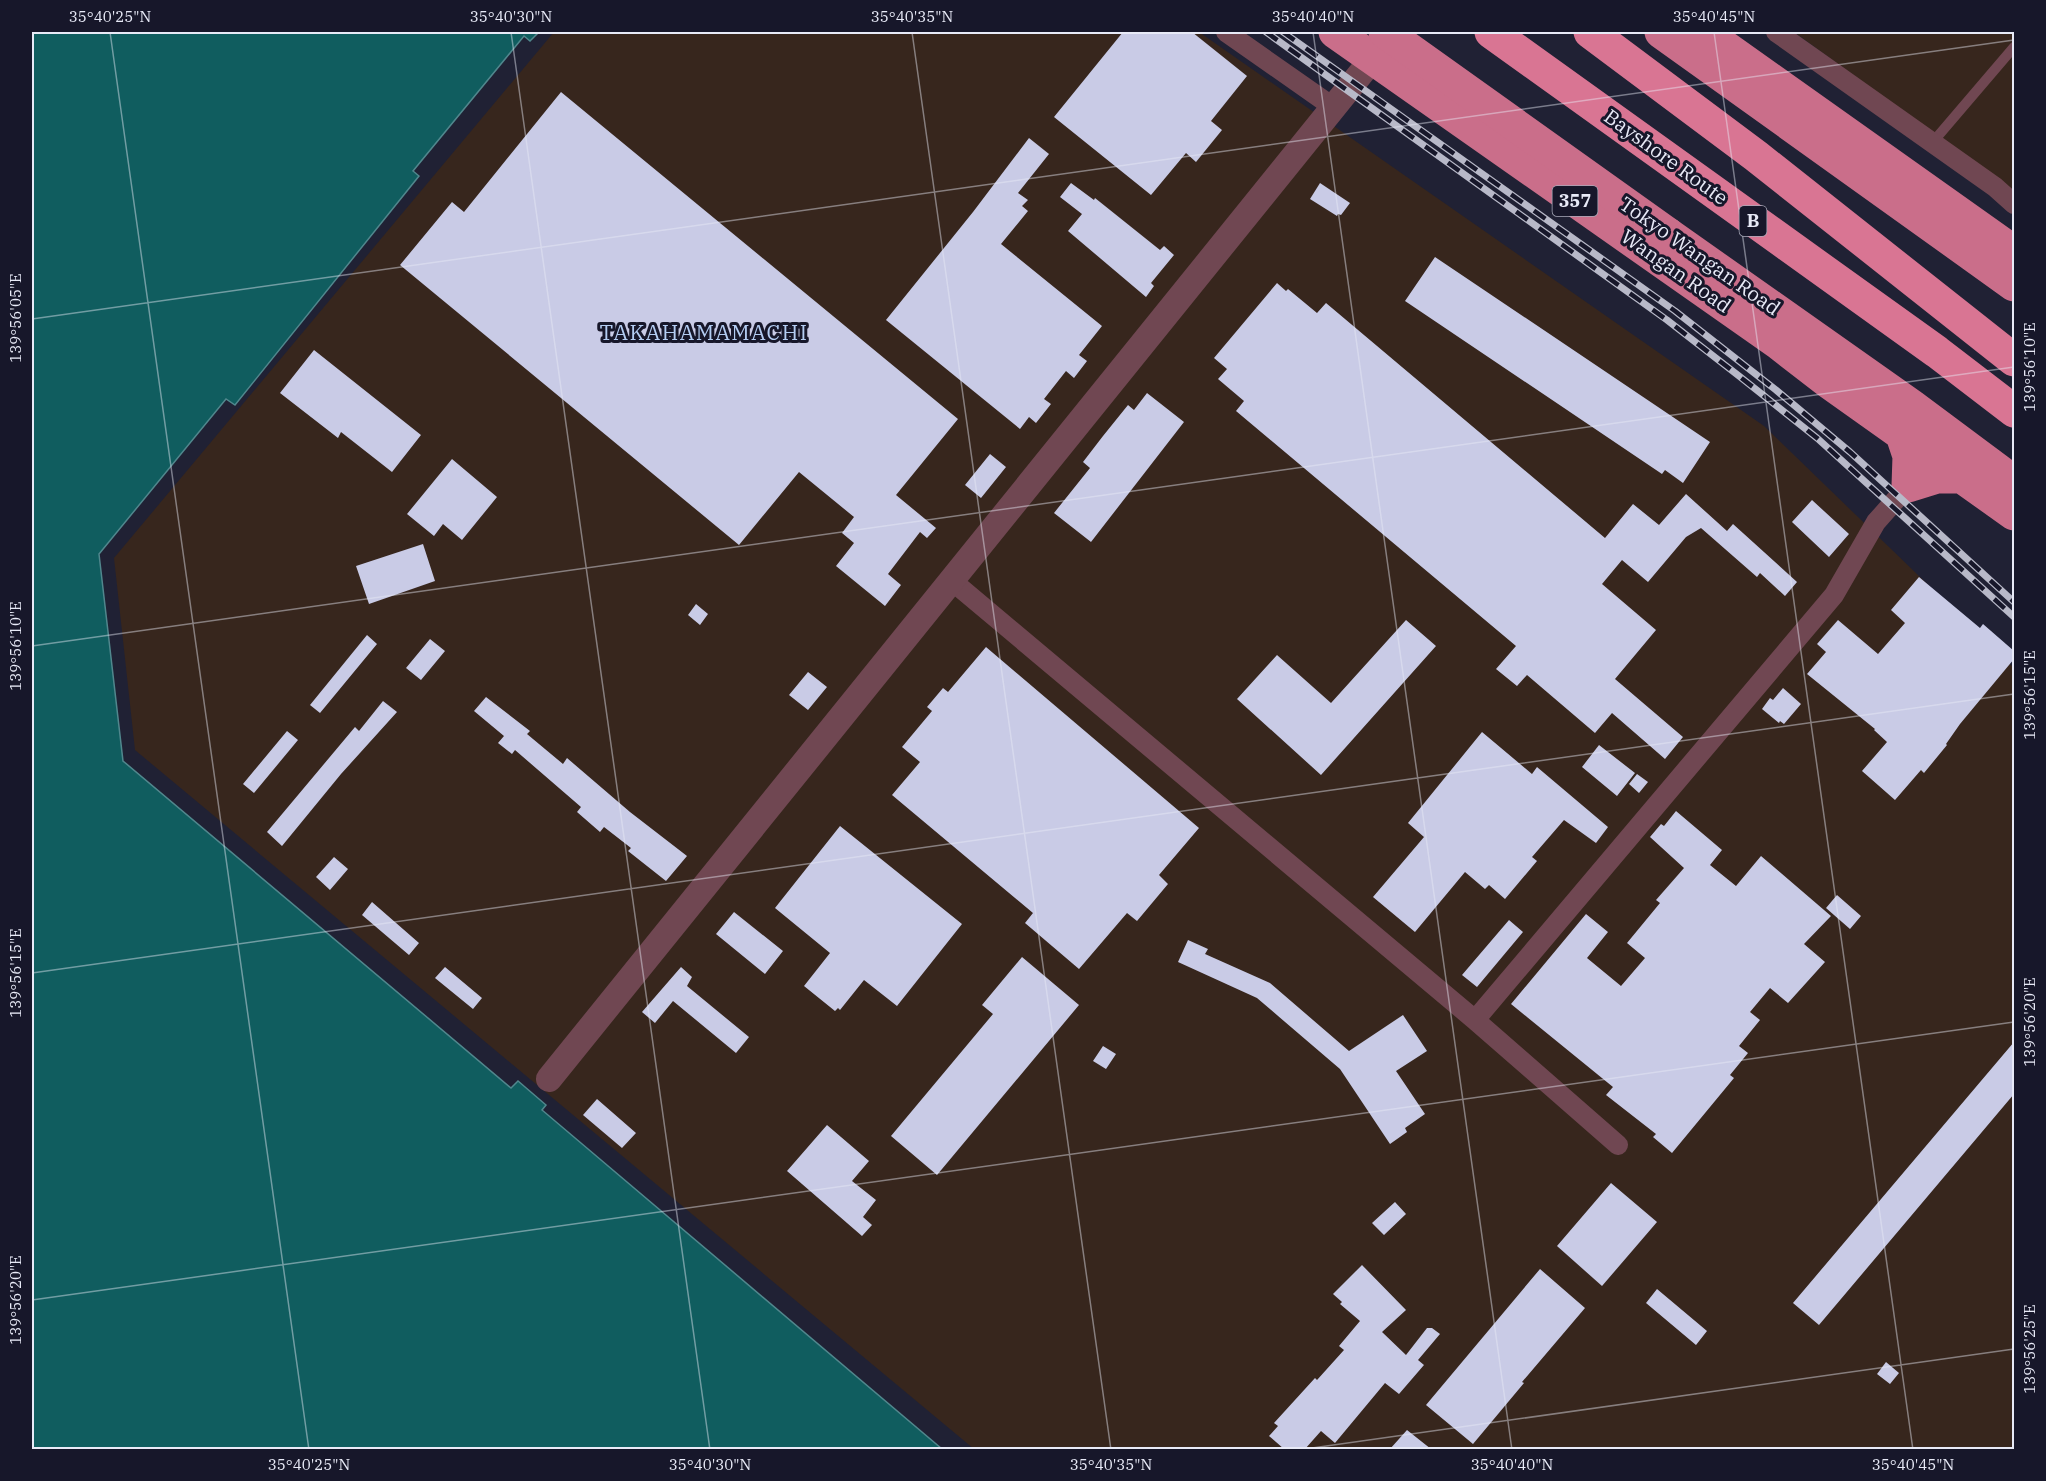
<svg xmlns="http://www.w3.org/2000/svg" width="2046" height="1481" viewBox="0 0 2046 1481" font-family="'IBM Plex Serif',serif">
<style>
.industrial{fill:#37261d}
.water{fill:#105d5f;stroke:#51878d;stroke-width:1.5}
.building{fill:#c9cbe6}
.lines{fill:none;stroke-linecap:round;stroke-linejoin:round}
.service{stroke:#704752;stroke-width:10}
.minor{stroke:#704752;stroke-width:20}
.tertiary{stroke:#704752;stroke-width:26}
.trunk{stroke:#ca6e8a;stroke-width:33}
.motorway{stroke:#d97593;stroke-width:33}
.rail-casing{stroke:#b8b9c8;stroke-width:7}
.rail{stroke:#17172a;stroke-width:4.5;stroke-dasharray:14;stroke-linecap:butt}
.trunk-bridge{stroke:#ca6e8a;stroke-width:33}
.ticks{fill:none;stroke:#e8eaf7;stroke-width:1.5;stroke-opacity:0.45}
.labels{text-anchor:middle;stroke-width:6;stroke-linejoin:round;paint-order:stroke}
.shield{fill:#17172a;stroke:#a9abba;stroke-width:1.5}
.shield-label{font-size:18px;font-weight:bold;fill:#e8eaf7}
.street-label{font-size:20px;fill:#e8eaf7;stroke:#17172a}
.neighbourhood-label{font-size:21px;letter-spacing:1.5px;fill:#b4cdf3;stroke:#17172a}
.neatline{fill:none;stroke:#e8eaf7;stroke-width:2}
.ticks-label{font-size:15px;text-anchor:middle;fill:#e8eaf7}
</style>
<rect width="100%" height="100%" fill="#202134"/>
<!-- industrial -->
<path class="industrial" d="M554 32H1199L1764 426 2014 668V1449H974L135 750 114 558Z
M1794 32H2014V196L1999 181Z"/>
<!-- water -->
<path class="water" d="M32 32H539L530 41 524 36 413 171 419 176 235 405 226 399 99 554 123 761 511 1088 518 1081 546 1105 542 1110 942 1449H32Z"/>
<!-- building -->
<path class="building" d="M1123 32H1192L1247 76 1211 121 1222 130 1196 162 1186 153 1151 195 1054 117Z
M561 92 958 419 896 495 936 528 927 538 920 532 888 574 901 585 885 606 836 566 854 543 842 533 854 517 799 472 739 545 400 265 452 202 464 212Z
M1029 138 1049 154 1018 193 1028 200 1022 206 1028 211 1001 244 1102 326 1079 355 1087 361 1074 378 1066 371 1044 399 1051 404 1036 423 1029 417 1020 429 886 320 973 212Z
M1071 183 1094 200 1095 198 1160 250 1164 246 1174 255 1151 283 1154 286 1146 297 1068 231 1082 214 1060 197Z
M1320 183 1350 203 1341 215 1338 214 1337 216 1310 199Z
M1435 257 1710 442 1683 483 1665 470 1662 474 1405 301Z
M1277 283 1286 291 1288 289 1317 313 1326 303 1605 538 1633 504 1659 525 1686 494 1727 531 1733 524 1797 582 1785 596 1760 573 1757 577 1701 528 1686 537 1648 582 1622 560 1602 584 1656 630 1615 679 1683 737 1665 759 1612 713 1595 733 1527 675 1517 686 1496 669 1516 646 1236 411 1244 401 1218 379 1227 369 1214 358Z
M314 350 421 435 392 472 341 432 338 438 280 393Z
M1147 393 1184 422 1091 542 1054 513 1090 468 1083 462 1103 436 1128 405 1134 410Z
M990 454 1006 467 981 498 965 485Z
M452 459 497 497 462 540 443 524 434 536 407 514Z
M1812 500 1849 534 1829 557 1792 522Z
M423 544 435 581 369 604 356 566Z
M1919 577 1980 628 1983 624 2014 651V659L1960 724 1946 744 1947 745 1924 773 1921 770 1895 800 1862 771 1887 742 1874 730 1875 729 1807 674 1826 652 1817 644 1838 620 1878 654 1905 623 1891 610Z
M696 604 708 614 700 625 688 615Z
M1406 620 1436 646 1321 775 1237 699 1277 655 1331 703Z
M367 635 377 644 320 713 310 705Z
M430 639 445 651 421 680 406 668Z
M986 647 1199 828 1159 875 1168 884 1137 921 1127 913 1079 969 1025 923 1033 913 892 795 920 762 902 747 932 711 927 707 943 688 948 692Z
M808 672 827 687 808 710 789 695Z
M1783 688 1801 704 1784 724 1780 721 1779 723 1762 709 1770 698 1773 700Z
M486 697 530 731 527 734 563 764 567 758 630 812 687 856 666 881 628 851 631 848 604 827 600 832 577 812 581 807 515 750 512 754 498 743 504 736 474 711Z
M383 701 397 712 341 774 282 846 267 832 355 727 359 731Z
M287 731 298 740 254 793 243 784Z
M1482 732 1532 774 1537 767 1608 827 1596 843 1564 820 1532 857 1537 861 1505 899 1489 885 1485 889 1465 872 1415 932 1373 897 1424 837 1408 823Z
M1599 745 1635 773 1617 796 1582 767Z
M1637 774 1648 782 1639 793 1629 784Z
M1676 811 1722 850 1710 865 1736 886 1761 856 1831 916 1804 944 1825 962 1788 1003 1770 988 1750 1012 1760 1020 1739 1046 1748 1053 1730 1075 1734 1078 1672 1153 1653 1137 1656 1134 1606 1095 1613 1087 1511 1004 1586 914 1608 932 1587 958 1621 986 1645 958 1627 943 1660 903 1656 900 1684 868 1650 837 1661 824 1664 826Z
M840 826 962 924 897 1006 864 980 840 1010 838 1008 835 1011 804 986 830 953 775 908Z
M334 857 348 869 330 890 316 877Z
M1837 895 1861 916 1850 929 1826 908Z
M372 902 419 943 409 955 362 915Z
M734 912 783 951 765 974 716 934Z
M1509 920 1523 932 1477 987 1462 975Z
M1188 940 1208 949 1205 954 1270 983 1349 1051 1403 1015 1427 1051 1396 1071 1425 1114 1405 1128 1407 1132 1390 1144 1340 1069 1257 998 1178 962Z
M1022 957 1079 1005 937 1175 891 1136 993 1014 982 1005Z
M445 967 482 998 473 1009 435 978Z
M681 967 692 977 687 986 749 1037 736 1053 673 1001 655 1023 642 1012Z
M2014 1042V1094L1819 1325 1793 1303Z
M1103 1046 1116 1054 1106 1069 1093 1061Z
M597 1099 636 1133 622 1148 583 1115Z
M827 1125 869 1161 852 1181 876 1200 863 1217 872 1225 862 1236 787 1171Z
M1611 1183 1657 1222 1602 1286 1557 1246Z
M1395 1202 1406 1214 1384 1235 1372 1223Z
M1362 1265 1406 1310 1382 1332 1406 1355 1427 1328H1432L1440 1334 1418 1360 1424 1365 1399 1394 1385 1383 1335 1443 1321 1431 1305 1449H1284L1269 1436 1278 1426 1274 1423 1315 1378 1317 1380 1344 1350 1339 1346 1360 1321 1340 1304 1342 1302 1333 1294Z
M1540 1269 1585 1308 1522 1382 1524 1383 1473 1444 1426 1405Z
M1657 1289 1707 1331 1696 1345 1646 1303Z
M1886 1362 1899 1373 1890 1384 1877 1374Z
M1407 1430 1431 1449H1390Z"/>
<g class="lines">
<!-- service -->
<path class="service" d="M1932 143 2014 47"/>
<!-- minor -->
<path class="minor" d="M1226 32 1333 107
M1776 32 1995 187 2014 204
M951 580 1475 1020 1618 1145
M1475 1020 1834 595 1876 522 1908 486"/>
<!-- tertiary -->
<path class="tertiary" d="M549 1079 1383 46"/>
<!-- trunk -->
<path class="trunk" d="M1335 32 1778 343 1827 381 2014 514
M1661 32 2014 285
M1704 32 2014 252
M1668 234 1912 406 2014 482
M1902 435 1909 456 1908 486 1937 477H1962"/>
<!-- motorway -->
<path class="motorway" d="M1491 32 1937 352 2014 411
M1590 32 1756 156 2014 360"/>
<defs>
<path id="rail" d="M1266 32 1667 320 1739 376 1817 438 2014 617
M1283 32 1675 311 1776 390 1850 452 2014 602"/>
</defs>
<!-- rail casing -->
<use href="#rail" class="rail-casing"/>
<!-- rail -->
<use href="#rail" class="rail"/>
<!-- trunk-bridge -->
<path class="trunk-bridge" d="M1385 32 1668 234"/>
</g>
<!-- ticks -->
<path class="ticks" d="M110 32 309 1450M511 32 710 1450M912 32 1111 1450M1313 32 1512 1450M1714 32 1913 1450M32 319 2014 40M32 646 2014 367M32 973 2014 694M32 1300 2014 1022M1298 1450 2014 1349"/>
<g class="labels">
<!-- shield labels -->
<g class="shield">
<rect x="1552.5" y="186" width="45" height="30" rx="4.5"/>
<rect x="1739.5" y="206" width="27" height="30" rx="4.5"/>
</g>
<g class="shield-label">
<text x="1575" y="207">357</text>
<text x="1753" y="227">B</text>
</g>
<!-- street labels -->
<g class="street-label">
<text transform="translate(1666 157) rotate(36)" y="7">Bayshore Route</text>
<text transform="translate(1700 256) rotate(35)" y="7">Tokyo Wangan Road</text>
<text transform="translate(1676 271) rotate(35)" y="7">Wangan Road</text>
</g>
<!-- neighbourhood labels -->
<g class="neighbourhood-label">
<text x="704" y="340">TAKAHAMAMACHI</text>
</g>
</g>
<!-- border -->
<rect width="2046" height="1481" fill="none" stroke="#17172a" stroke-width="66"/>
<rect x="33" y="33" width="1980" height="1415" class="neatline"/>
<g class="ticks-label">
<text x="110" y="22">35°40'25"N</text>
<text x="511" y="22">35°40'30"N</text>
<text x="912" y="22">35°40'35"N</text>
<text x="1313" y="22">35°40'40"N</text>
<text x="1714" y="22">35°40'45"N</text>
<text transform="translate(16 318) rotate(-90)" y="5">139°56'05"E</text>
<text transform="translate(2030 367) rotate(-90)" y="5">139°56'10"E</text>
<text transform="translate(16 646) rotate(-90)" y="5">139°56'10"E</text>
<text transform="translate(2030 695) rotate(-90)" y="5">139°56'15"E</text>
<text transform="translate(16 973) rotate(-90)" y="5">139°56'15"E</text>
<text transform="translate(2030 1022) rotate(-90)" y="5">139°56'20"E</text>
<text transform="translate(16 1300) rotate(-90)" y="5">139°56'20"E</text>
<text transform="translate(2030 1349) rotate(-90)" y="5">139°56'25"E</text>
<text x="309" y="1470">35°40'25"N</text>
<text x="710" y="1470">35°40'30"N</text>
<text x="1111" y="1470">35°40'35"N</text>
<text x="1512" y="1470">35°40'40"N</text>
<text x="1913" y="1470">35°40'45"N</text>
</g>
</svg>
